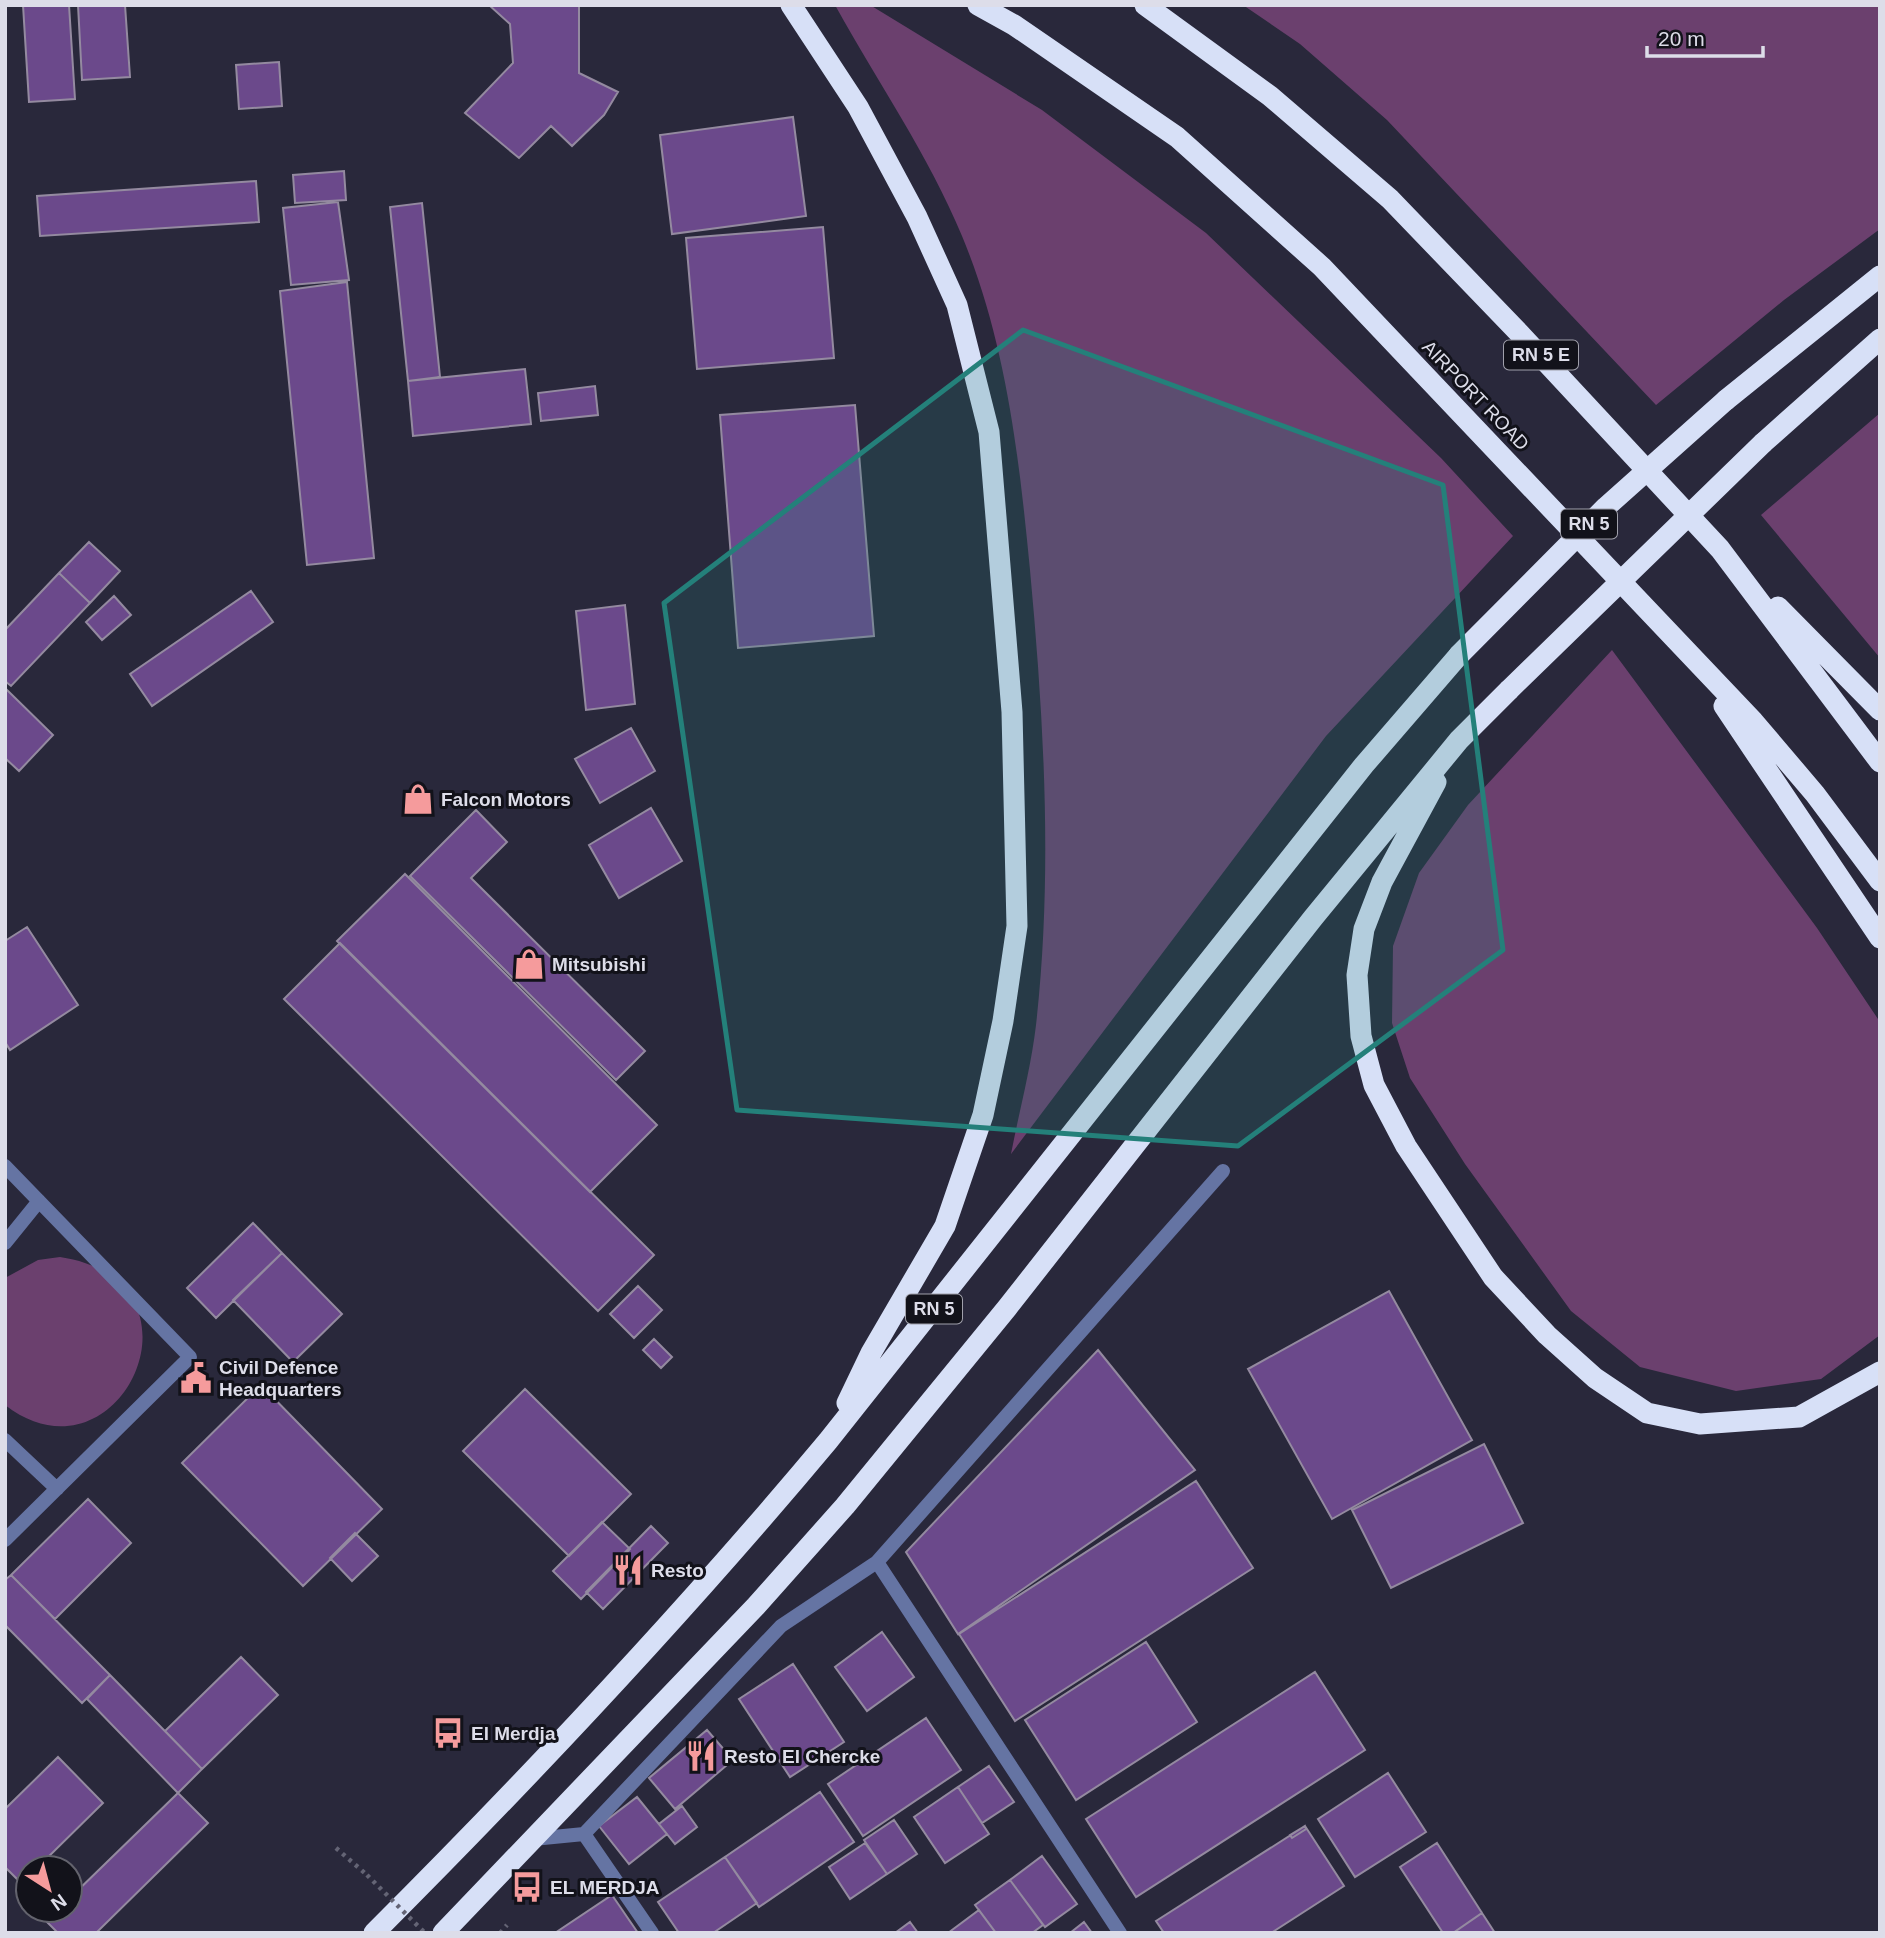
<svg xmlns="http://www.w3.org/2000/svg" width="1885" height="1938" viewBox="0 0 1885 1938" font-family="Helvetica,sans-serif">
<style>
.green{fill:#6b406e}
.building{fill:#6b498b;stroke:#948aa0;stroke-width:2}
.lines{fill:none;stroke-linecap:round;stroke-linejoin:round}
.path{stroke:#646475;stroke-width:4.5;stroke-dasharray:3.5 5;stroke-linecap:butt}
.lane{stroke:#6574a3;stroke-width:14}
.street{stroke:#6574a3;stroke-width:14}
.highway{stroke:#d7e0f7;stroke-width:21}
.path-bridge{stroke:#646475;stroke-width:4.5;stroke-dasharray:3.5 5;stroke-linecap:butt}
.highway-bridge{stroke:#d7e0f7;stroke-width:21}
.marked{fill:#24807a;fill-opacity:0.2;stroke:#24807a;stroke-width:5;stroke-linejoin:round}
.labels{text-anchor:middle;stroke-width:6;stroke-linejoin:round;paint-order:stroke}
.shield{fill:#12121a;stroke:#a0a0ab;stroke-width:2}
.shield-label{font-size:18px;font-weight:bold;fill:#dddde9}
.street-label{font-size:19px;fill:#dddde9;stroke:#12121a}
.poi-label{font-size:19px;font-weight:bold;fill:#dddde9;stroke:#12121a;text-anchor:start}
</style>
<rect width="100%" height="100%" fill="#29283b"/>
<!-- green -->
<path class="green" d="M835 5H870L1042 110 1206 233 1441 458 1513 536 1326 736 1011 1154C1019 1112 1031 1068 1036 1025 1053 874 1044 721 1030 570 1019 456 1006 342 962 236 929 156 877 81 835 5Z
M1243 5H1880V229L1784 300 1656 405 1387 120 1300 44Z
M1880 413V658L1761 515Z
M1612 650 1817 928 1880 1022V1335L1821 1379 1736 1391 1640 1367 1571 1311 1465 1164 1410 1078 1392 1023 1393 946 1419 873 1468 805Z
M60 1257C219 1281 119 1493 5 1405V1278L38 1260Z"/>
<!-- building -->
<path class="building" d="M23 5H69L75 99 29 102Z
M78 5H125L130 77 82 80Z
M489 5H579V73L618 92 604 115 572 146 551 126 519 158 465 113 513 63 510 24Z
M279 62 282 106 239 109 236 65Z
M793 117 806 216 672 234 660 135Z
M344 171 346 200 295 203 293 175Z
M256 181 259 222 40 236 37 196Z
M338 202 349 280 291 285 283 208Z
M422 203 440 377 408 381 390 207Z
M823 227 834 358 697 369 686 238Z
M347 282 374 558 307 565 280 291Z
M525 369 531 424 413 436 408 381Z
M595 386 598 415 541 421 538 393Z
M855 405 874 636 738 648 720 415Z
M89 542 120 571 90 603 59 573Z
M59 573 90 603 11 686 5 681V630Z
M251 591 273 622 152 706 130 674Z
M114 596 131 615 102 640 86 622Z
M625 605 635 704 586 710 576 611Z
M5 688 53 735 19 771 5 758Z
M631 728 655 771 600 803 575 759Z
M651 808 682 861 619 898 589 845Z
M476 810 507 842 471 878 645 1051 616 1080 410 876Z
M405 874 657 1125 590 1192 337 941Z
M27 927 78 1005 10 1050 5 1042V941Z
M340 943 654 1255 598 1311 284 999Z
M253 1223 282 1253 216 1318 187 1288Z
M282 1253 342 1314 293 1362 233 1300Z
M638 1286 662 1310 634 1338 610 1314Z
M1389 1291 1472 1440 1332 1519 1248 1369Z
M654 1339 672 1357 661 1368 643 1350Z
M1098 1350 1195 1470 958 1634 906 1552Z
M261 1385 382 1509 303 1586 182 1463Z
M525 1389 631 1494 569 1556 463 1451Z
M1484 1444 1523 1523 1391 1588 1352 1510Z
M1196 1481 1253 1568 1015 1721 959 1634Z
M88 1499 131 1543 55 1619 11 1575Z
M602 1522 630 1549 581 1599 553 1571Z
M651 1526 668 1543 603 1609 586 1592Z
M355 1533 378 1556 352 1581 330 1558Z
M11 1575 110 1675 82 1703 5 1625V1580Z
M882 1632 914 1677 867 1711 835 1667Z
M1146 1642 1197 1722 1076 1800 1025 1720Z
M241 1657 278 1695 202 1769 165 1731Z
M793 1664 844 1742 790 1777 739 1699Z
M1315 1672 1365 1750 1136 1897 1086 1819Z
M110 1675 202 1769 178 1793 87 1699Z
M926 1718 961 1770 863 1836 828 1784Z
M707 1730 733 1760 675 1809 649 1778Z
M58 1757 103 1803 37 1868H28V1876L21 1883 5 1867V1809Z
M989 1766 1014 1802 982 1823 958 1787Z
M1388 1773 1426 1832 1355 1877 1318 1819Z
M958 1787 989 1834 945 1863 914 1817Z
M820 1792 854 1842 759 1907 725 1857Z
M178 1793 208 1823 96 1933H58L46 1921 58 1910H70V1898Z
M637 1797 667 1834 629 1864 599 1826Z
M682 1806 697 1827 675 1844 659 1824Z
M894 1820 917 1854 887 1874 864 1840Z
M1305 1826 1344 1886 1271 1933H1164L1156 1921Z
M1305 1826 1306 1829 1292 1838 1290 1835Z
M865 1843 887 1874 850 1899 829 1867Z
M1437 1843 1482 1913 1453 1933H1443L1400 1867Z
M1042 1856 1077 1904 1045 1927 1010 1880Z
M725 1857 757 1903 713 1933H679L658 1902Z
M1010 1880 1043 1925 1032 1933H996L975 1905Z
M612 1895 638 1933H555Z
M979 1910 996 1933H948Z
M1482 1913 1495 1933H1453Z
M910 1922 918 1933H895Z
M1084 1922 1092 1933H1070Z"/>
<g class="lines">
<!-- path -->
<path class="path" d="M336 1848 367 1875
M500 1933 507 1925"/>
<!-- lane -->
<path class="lane" d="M5 1166 190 1357 5 1540
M5 1243 39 1201
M5 1440 57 1489"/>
<!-- street -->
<path class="street" d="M877 1562 1120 1933
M584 1834 652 1933
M533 1839 584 1834 781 1626 877 1562 1223 1171"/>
<!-- highway -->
<path class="highway" d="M791 5 858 107 917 217 957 305 989 432 1012 712 1017 926 1003 1021 983 1115 945 1226 871 1353 847 1403
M978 5 1014 25 1177 137 1322 267 1753 721 1815 794 1880 881
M1145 5 1270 96 1390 199 1520 334 1720 549 1880 762
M1726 400 1880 276
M1763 443 1880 339
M1778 607 1880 710
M1724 706 1880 938
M1436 782 1382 882 1364 929 1357 975 1361 1036 1374 1085 1406 1146 1493 1277 1547 1335 1595 1378 1647 1413 1700 1424 1799 1417 1880 1372
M374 1933C532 1775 685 1612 828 1441L1364 765 1459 655
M443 1933 756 1606 845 1506 1007 1308 1313 918 1459 740 1509 690"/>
<!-- path-bridge -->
<path class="path-bridge" d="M367 1875 425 1933"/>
<!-- highway-bridge -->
<path class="highway-bridge" d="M1459 655 1606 507 1726 400
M1509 690 1763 443"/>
</g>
<!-- marked area -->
<path class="marked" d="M1023 330 1443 485 1503 950 1238 1146 737 1110 664 603Z"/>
<!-- icons -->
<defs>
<symbol id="shop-bare" viewBox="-9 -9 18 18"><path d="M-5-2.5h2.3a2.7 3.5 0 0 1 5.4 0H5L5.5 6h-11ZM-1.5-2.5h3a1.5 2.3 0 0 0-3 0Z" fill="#f59b9c" stroke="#12121a" stroke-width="2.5" paint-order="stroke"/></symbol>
<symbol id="civic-bare" viewBox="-9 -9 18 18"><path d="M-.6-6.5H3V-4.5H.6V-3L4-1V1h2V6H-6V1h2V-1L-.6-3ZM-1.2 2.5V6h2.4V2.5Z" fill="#f59b9c" stroke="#12121a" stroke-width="2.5" paint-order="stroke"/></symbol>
<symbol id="restaurant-bare" viewBox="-9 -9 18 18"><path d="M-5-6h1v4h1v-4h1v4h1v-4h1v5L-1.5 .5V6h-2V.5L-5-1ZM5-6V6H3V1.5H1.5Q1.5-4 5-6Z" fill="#f59b9c" stroke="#12121a" stroke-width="2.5" paint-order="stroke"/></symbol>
<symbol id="bus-bare" viewBox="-9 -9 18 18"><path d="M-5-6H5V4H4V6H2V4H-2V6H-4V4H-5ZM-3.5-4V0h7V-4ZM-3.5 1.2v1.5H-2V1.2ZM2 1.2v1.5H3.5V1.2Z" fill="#f59b9c" stroke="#12121a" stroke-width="2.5" paint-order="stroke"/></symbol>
</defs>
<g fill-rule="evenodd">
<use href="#shop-bare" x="396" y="777" width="44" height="44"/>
<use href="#shop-bare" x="507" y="942" width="44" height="44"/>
<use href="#civic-bare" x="174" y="1356" width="44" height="44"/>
<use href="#restaurant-bare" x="606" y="1548" width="44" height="44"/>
<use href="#bus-bare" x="426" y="1711" width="44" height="44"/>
<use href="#restaurant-bare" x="679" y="1734" width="44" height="44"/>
<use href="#bus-bare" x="505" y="1865" width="44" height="44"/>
</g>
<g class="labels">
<!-- shield labels -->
<g class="shield">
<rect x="1504" y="340.5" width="74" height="29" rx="5"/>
<rect x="1561" y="509.5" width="56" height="29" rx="5"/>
<rect x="906" y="1294.5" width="56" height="29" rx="5"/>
</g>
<g class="shield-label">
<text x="1541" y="361">RN 5 E</text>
<text x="1589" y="530">RN 5</text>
<text x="934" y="1315">RN 5</text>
</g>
<!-- street labels -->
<g class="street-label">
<text transform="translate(1476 395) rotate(46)" y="7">AIRPORT ROAD</text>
</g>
<!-- poi labels -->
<g class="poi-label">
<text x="441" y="806">Falcon Motors</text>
<text x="552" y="971">Mitsubishi</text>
<text x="219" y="1374">Civil Defence<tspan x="219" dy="22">Headquarters</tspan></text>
<text x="651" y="1577">Resto</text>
<text x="471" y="1740">El Merdja</text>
<text x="724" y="1763">Resto El Chercke</text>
<text x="550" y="1894">EL MERDJA</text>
</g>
</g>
<!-- border -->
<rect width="1885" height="1938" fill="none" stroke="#dddde9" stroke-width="14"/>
<!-- north arrow -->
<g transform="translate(49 1889) rotate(144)"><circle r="33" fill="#12121a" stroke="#63636d" stroke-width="2"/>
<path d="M0-5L12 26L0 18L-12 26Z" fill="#f59b9c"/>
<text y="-10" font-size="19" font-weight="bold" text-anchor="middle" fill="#dddde9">N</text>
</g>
<!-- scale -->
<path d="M1647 46v10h116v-10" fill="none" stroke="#dddde9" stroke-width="3.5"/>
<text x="1658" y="46" font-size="21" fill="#dddde9" stroke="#12121a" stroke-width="5" paint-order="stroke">20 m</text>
</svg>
